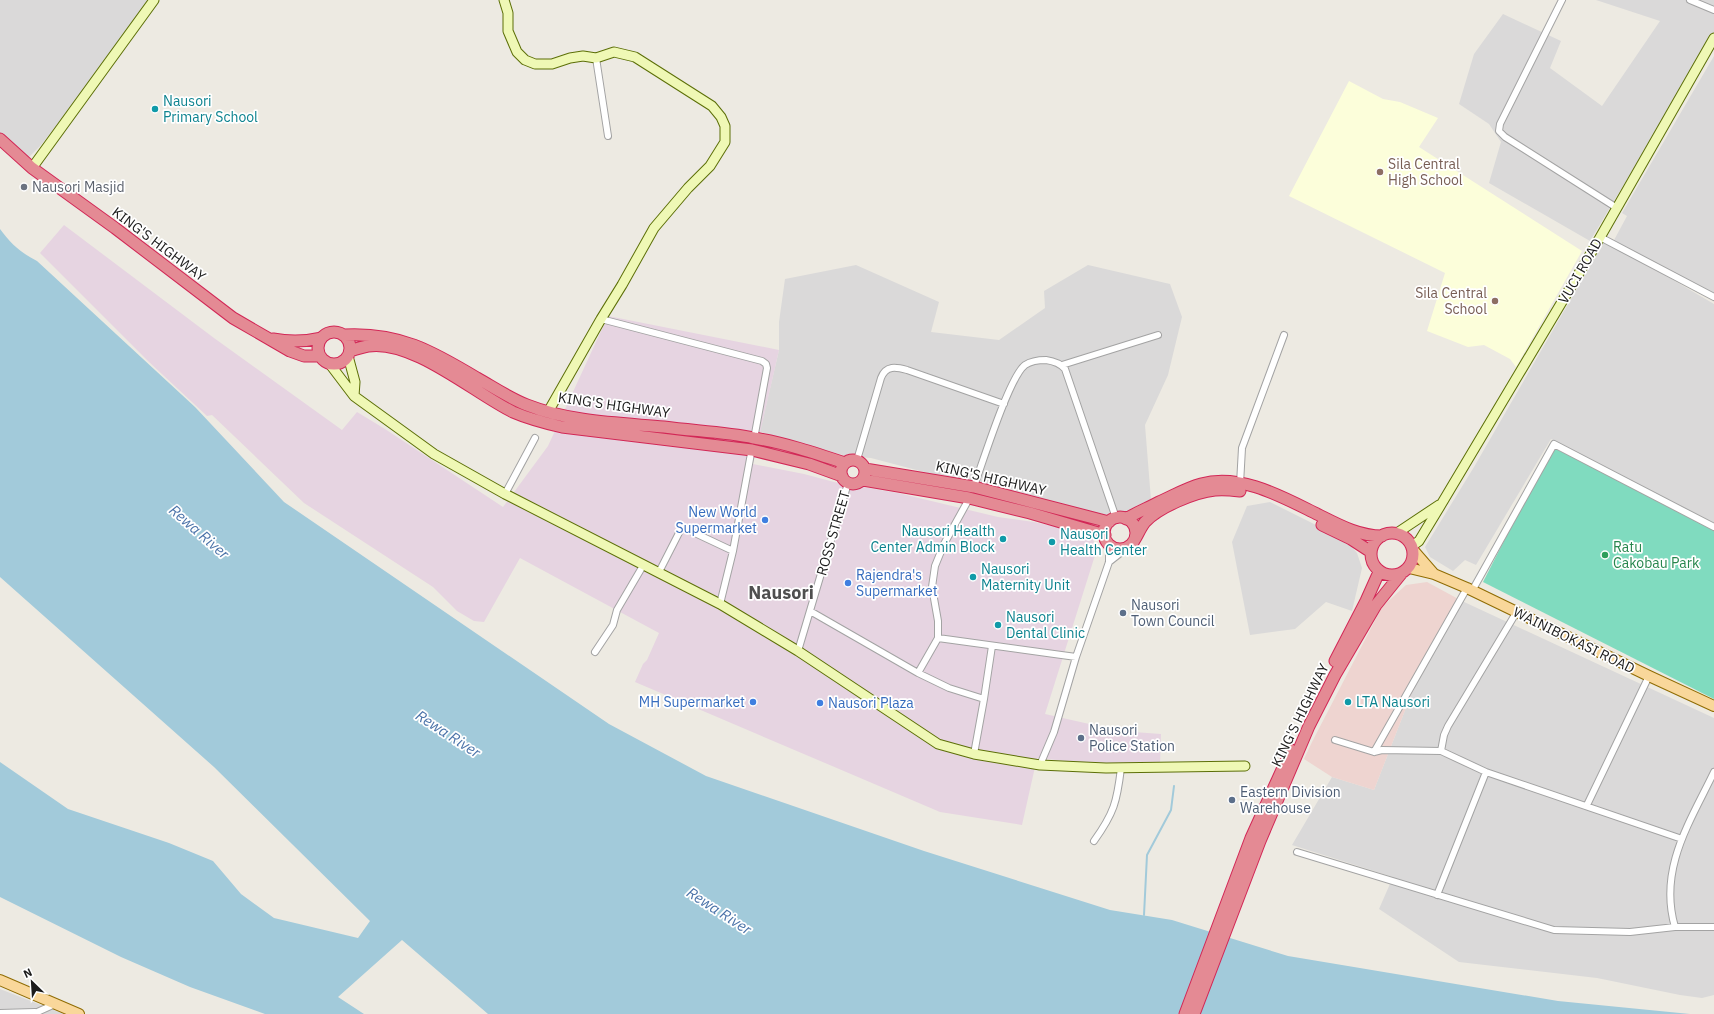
<svg xmlns="http://www.w3.org/2000/svg" width="1714" height="1014" viewBox="0 0 1714 1014" font-family="'IBM Plex Sans',sans-serif">
<style>
.residential{fill:#dad9d9}
.commercial{fill:#eed4d0}
.industrial{fill:#e6d4e1}
.education{fill:#fcfeda}
.pitch{fill:#80dbbf}
.water{fill:#a2cada}
.lines{fill:none;stroke-linecap:round;stroke-linejoin:round}
.stream{stroke:#a2cada;stroke-width:2}
.street-casing{stroke:#a3a3a3;stroke-width:8}
.secondary-casing{stroke:#5c6f07;stroke-width:11}
.primary-casing{stroke:#906c03;stroke-width:12}
.highway-casing{stroke:#d22756;stroke-width:13}
.street{stroke:#fff;stroke-width:6}
.secondary{stroke:#eff8b5;stroke-width:9}
.primary{stroke:#f9d79a;stroke-width:10}
.highway{stroke:#e48a94;stroke-width:11}
.culture-dot{fill:#0f9aa8;stroke:#fff;stroke-width:1.5}
.education-dot{fill:#8d6e63;stroke:#fff;stroke-width:1.5}
.worship-dot{fill:#6b7280;stroke:#fff;stroke-width:1.5}
.shop-dot{fill:#3f7fe0;stroke:#fff;stroke-width:1.5}
.leisure-dot{fill:#2e9e5b;stroke:#fff;stroke-width:1.5}
.service-dot{fill:#5c6f8a;stroke:#fff;stroke-width:1.5}
.labels{text-anchor:middle;stroke-width:3.5;stroke-linejoin:round;paint-order:stroke}
.culture-label{font-size:14px;fill:#0d838f;stroke:#fff;text-anchor:start}
.education-label{font-size:14px;fill:#785e54;stroke:#fff;text-anchor:start}
.worship-label{font-size:14px;fill:#5b616d;stroke:#fff;text-anchor:start}
.street-label{font-size:14px;fill:#1c1c1c;stroke:#fff}
.shop-label{font-size:14px;fill:#366cbe;stroke:#fff;text-anchor:end}
.leisure-label{font-size:14px;fill:#27864d;stroke:#fff;text-anchor:start}
.service-label{font-size:14px;fill:#4e5e75;stroke:#fff;text-anchor:start}
.water-label{font-size:15px;font-style:italic;fill:#4b73a9;stroke:#fff}
.district-label{font-size:18px;font-weight:bold;fill:#4f4f4f;stroke:#fff}
</style>
<rect width="100%" height="100%" fill="#edeae2"/>
<!-- residential -->
<path class="residential" d="M0 0H153L108 55 105 63 41 145 28 158 0 136Z
M1596 0H1714V34L1590 241 1489 183 1501 142 1489 124 1459 104 1474 54 1503 14 1561 41 1550 68 1602 106 1660 21Z
M1714 56V295L1613 242 1627 216 1622 213Z
M1605 240 1714 304V523L1551 439 1476 565 1465 560 1453 571 1430 557 1425 547 1474 467Z
M856 265 939 302 931 332 999 340 1045 308 1044 291 1088 265 1170 284 1182 317 1168 375 1145 425 1151 500 1131 510 1099 518 871 458 846 456 760 432 779 350V322L785 279Z
M1270 502 1346 540 1357 553 1362 568 1352 611 1326 602 1295 629 1250 635 1232 542 1247 506Z
M1462 601 1714 718V995L1702 998 1680 995 1597 978 1459 962 1379 909 1393 877 1292 845 1332 777 1374 790 1411 695 1436 645Z
M0 989 64 1014H0Z"/>
<!-- commercial -->
<path class="commercial" d="M1427 582 1462 601 1436 645 1411 695 1374 790 1332 777 1304 759 1312 742 1382 607 1406 585Z"/>
<!-- industrial -->
<path class="industrial" d="M64 225 214 338 342 430 357 412 385 429 503 507 548 446 608 316 779 350 753 464 804 474 834 482 898 493 998 517 1034 522 1091 535 1097 549 1045 714 1120 731 1161 734 1160 765 1116 766 1037 758 1022 825 940 812 635 682 643 664 647 660 659 633 520 558 484 622 474 621 457 611 433 587 304 503 212 415 207 416 149 362 40 253Z"/>
<!-- education -->
<path class="education" d="M1349 81 1383 99 1400 102 1438 118 1419 147 1582 251 1516 367 1510 359 1484 345 1468 347 1427 331 1445 273 1289 196Z"/>
<!-- pitch -->
<path class="pitch" d="M1552 447 1714 529V699L1483 582Z"/>
<!-- water -->
<path class="water" d="M0 229C11 244 21 253 37 261L195 407 284 502 609 724 706 776 924 851 1110 910 1172 920 1288 956 1558 1001 1690 1014H488L402 940 338 997 364 1014H265L190 987 121 957 0 897V762L68 809 169 843 213 861 241 894 274 918 358 938 370 921 214 767 0 577Z"/>
<g class="lines">
<!-- stream -->
<path class="stream" d="M1144 915 1147 855 1171 810 1174 786"/>
<defs>
<path id="street" d="M1562 0 1500 124 1499 131 1505 137 1617 208
M1690 0 1714 10
M596 58 608 136
M1600 237 1714 297
M601 319 762 361 766 364 767 368 754 439
M1062 365 1158 335
M857 460 881 378C886 365 896 367 907 370L1004 404
M1240 484 1242 448 1284 335
M973 489C982 465 1009 377 1025 365 1031 361 1039 360 1046 360 1053 361 1060 363 1065 369L1116 518
M505 494 535 438
M1109 562 1128 547
M659 572 682 527 733 551
M1472 591 1554 444 1714 527
M720 604 733 551 752 448
M810 611 918 673 949 688 984 699
M938 638 1076 657
M798 651 848 483
M595 652 613 625 617 610 644 564
M918 673 938 638V621L932 587 935 566 944 544 970 497
M1335 740 1374 752 1382 750 1441 751 1486 772 1682 839
M1441 751 1444 735 1448 726 1516 613
M1374 752 1467 588
M974 754 984 699 992 646
M1040 765 1054 732 1076 657 1109 562V544
M1587 805 1649 676
M1094 841C1114 813 1117 802 1121 768
M1297 852 1554 930 1630 932 1675 927H1714
M1437 895 1486 772
M1675 927C1658 869 1690 822 1714 772
M0 1013 35 1012
M33 1014 55 1004"/>
<path id="secondary" d="M504 0 508 13V31L517 52 525 60 535 64H552L570 58 583 56 596 58 614 52 635 57 712 106 721 117 725 126V142L710 166 688 188 654 228 622 285 601 319 548 412
M32 168 154 0
M348 356 355 382 354 396
M329 363 354 396 434 454 505 494 720 604 798 651 938 744 974 754 1040 765 1106 768 1245 766
M1397 533 1439 505
M1412 546 1419 541 1442 503 1594 248 1714 38"/>
<path id="primary" d="M1414 551 1434 574
M1409 568 1434 574 1467 588 1649 676 1714 706
M0 980 79 1014"/>
<path id="highway" d="M0 139 32 168 115 228 233 318 290 351 304 356H320
M318 348a16 16 0 1 1 32 0a16 16 0 1 1-32 0Z
M344 335C399 332 432 351 477 378 493 387 509 398 527 405 570 422 619 423 664 427 694 431 725 432 754 438 785 443 815 453 845 463
M273 339C290 342 304 342 321 338
M350 351C356 349 362 347 368 346 413 339 474 393 513 412 529 419 545 423 562 427L752 450 809 464 842 476
M841 472a12 12 0 1 1 24 0a12 12 0 1 1-24 0Z
M865 469 974 487 1109 522
M863 480 969 498 1030 513 1105 535
M1104 533a16 16 0 1 1 32 0a16 16 0 1 1-32 0Z
M1126 519C1137 512 1148 508 1159 502 1173 496 1186 488 1201 484 1242 473 1284 498 1319 515 1339 525 1359 536 1382 536
M1322 525 1351 539 1371 552
M1371 554a21 21 0 1 1 42 0a21 21 0 1 1-42 0Z
M1135 539C1138 534 1141 527 1145 522 1159 507 1195 492 1215 490 1223 489 1232 490 1240 491
M1335 661 1366 601 1379 572
M1185 1014 1251 838 1291 750
M1194 1014 1260 841 1309 726 1335 675 1376 605 1401 574"/>
</defs>
<!-- street casing -->
<use href="#street" class="street-casing"/>
<!-- secondary casing -->
<use href="#secondary" class="secondary-casing"/>
<!-- primary casing -->
<use href="#primary" class="primary-casing"/>
<!-- highway casing -->
<use href="#highway" class="highway-casing"/>
<!-- street -->
<use href="#street" class="street"/>
<!-- secondary -->
<use href="#secondary" class="secondary"/>
<!-- primary -->
<use href="#primary" class="primary"/>
<!-- highway -->
<use href="#highway" class="highway"/>
</g>
<!-- markers -->
<g class="culture-dot">
<circle cx="155" cy="109" r="4"/>
<circle cx="1003" cy="539" r="4"/>
<circle cx="1052" cy="542" r="4"/>
<circle cx="973" cy="577" r="4"/>
<circle cx="998" cy="625" r="4"/>
<circle cx="1348" cy="702" r="4"/>
</g>
<g class="education-dot">
<circle cx="1380" cy="172" r="4"/>
<circle cx="1495" cy="301" r="4"/>
</g>
<circle class="worship-dot" cx="24" cy="187" r="4"/>
<g class="shop-dot">
<circle cx="765" cy="520" r="4"/>
<circle cx="848" cy="583" r="4"/>
<circle cx="753" cy="702" r="4"/>
<circle cx="820" cy="703" r="4"/>
</g>
<circle class="leisure-dot" cx="1605" cy="555" r="4"/>
<g class="service-dot">
<circle cx="1123" cy="613" r="4"/>
<circle cx="1081" cy="738" r="4"/>
<circle cx="1232" cy="800" r="4"/>
</g>
<g class="labels">
<!-- culture labels -->
<g class="culture-label">
<text x="163" y="106">Nausori<tspan x="163" dy="16">Primary School</tspan></text>
<text x="995" y="536" text-anchor="end">Nausori Health<tspan x="995" dy="16">Center Admin Block</tspan></text>
<text x="1060" y="539">Nausori<tspan x="1060" dy="16">Health Center</tspan></text>
<text x="981" y="574">Nausori<tspan x="981" dy="16">Maternity Unit</tspan></text>
<text x="1006" y="622">Nausori<tspan x="1006" dy="16">Dental Clinic</tspan></text>
<text x="1356" y="707">LTA Nausori</text>
</g>
<!-- education labels -->
<g class="education-label">
<text x="1388" y="169">Sila Central<tspan x="1388" dy="16">High School</tspan></text>
<text x="1487" y="298" text-anchor="end">Sila Central<tspan x="1487" dy="16">School</tspan></text>
</g>
<!-- worship labels -->
<g class="worship-label">
<text x="32" y="192">Nausori Masjid</text>
</g>
<!-- street labels -->
<g class="street-label">
<text transform="translate(159 244) rotate(37)" y="5">KING'S HIGHWAY</text>
<text transform="translate(1580 271) rotate(-60)" y="5">VUCI ROAD</text>
<text transform="translate(614 405) rotate(8)" y="5">KING'S HIGHWAY</text>
<text transform="translate(991 478) rotate(13)" y="5">KING'S HIGHWAY</text>
<text transform="translate(833 533) rotate(-74)" y="5">ROSS STREET</text>
<text transform="translate(1574 640) rotate(26)" y="5">WAINIBOKASI ROAD</text>
<text transform="translate(1300 715) rotate(-64)" y="5">KING'S HIGHWAY</text>
</g>
<!-- shop labels -->
<g class="shop-label">
<text x="757" y="517">New World<tspan x="757" dy="16">Supermarket</tspan></text>
<text x="856" y="580" text-anchor="start">Rajendra's<tspan x="856" dy="16">Supermarket</tspan></text>
<text x="745" y="707">MH Supermarket</text>
<text x="828" y="708" text-anchor="start">Nausori Plaza</text>
</g>
<!-- leisure labels -->
<g class="leisure-label">
<text x="1613" y="552">Ratu<tspan x="1613" dy="16">Cakobau Park</tspan></text>
</g>
<!-- service labels -->
<g class="service-label">
<text x="1131" y="610">Nausori<tspan x="1131" dy="16">Town Council</tspan></text>
<text x="1089" y="735">Nausori<tspan x="1089" dy="16">Police Station</tspan></text>
<text x="1240" y="797">Eastern Division<tspan x="1240" dy="16">Warehouse</tspan></text>
</g>
<!-- water labels -->
<g class="water-label">
<text transform="translate(199 532) rotate(41)" y="5">Rewa River</text>
<text transform="translate(448 734) rotate(33)" y="5">Rewa River</text>
<text transform="translate(719 911) rotate(33)" y="5">Rewa River</text>
</g>
<!-- district labels -->
<g class="district-label">
<text x="781" y="599">Nausori</text>
</g>
</g>
<!-- north arrow -->
<g transform="translate(32 982) rotate(335)" stroke="#ffffff" stroke-width="3" paint-order="stroke">
<path d="M0-3L7 15L0 10L-7 15Z" fill="#1c1c1c"/>
<text y="-6" font-size="11" font-weight="bold" text-anchor="middle" fill="#1c1c1c">N</text>
</g>
</svg>
